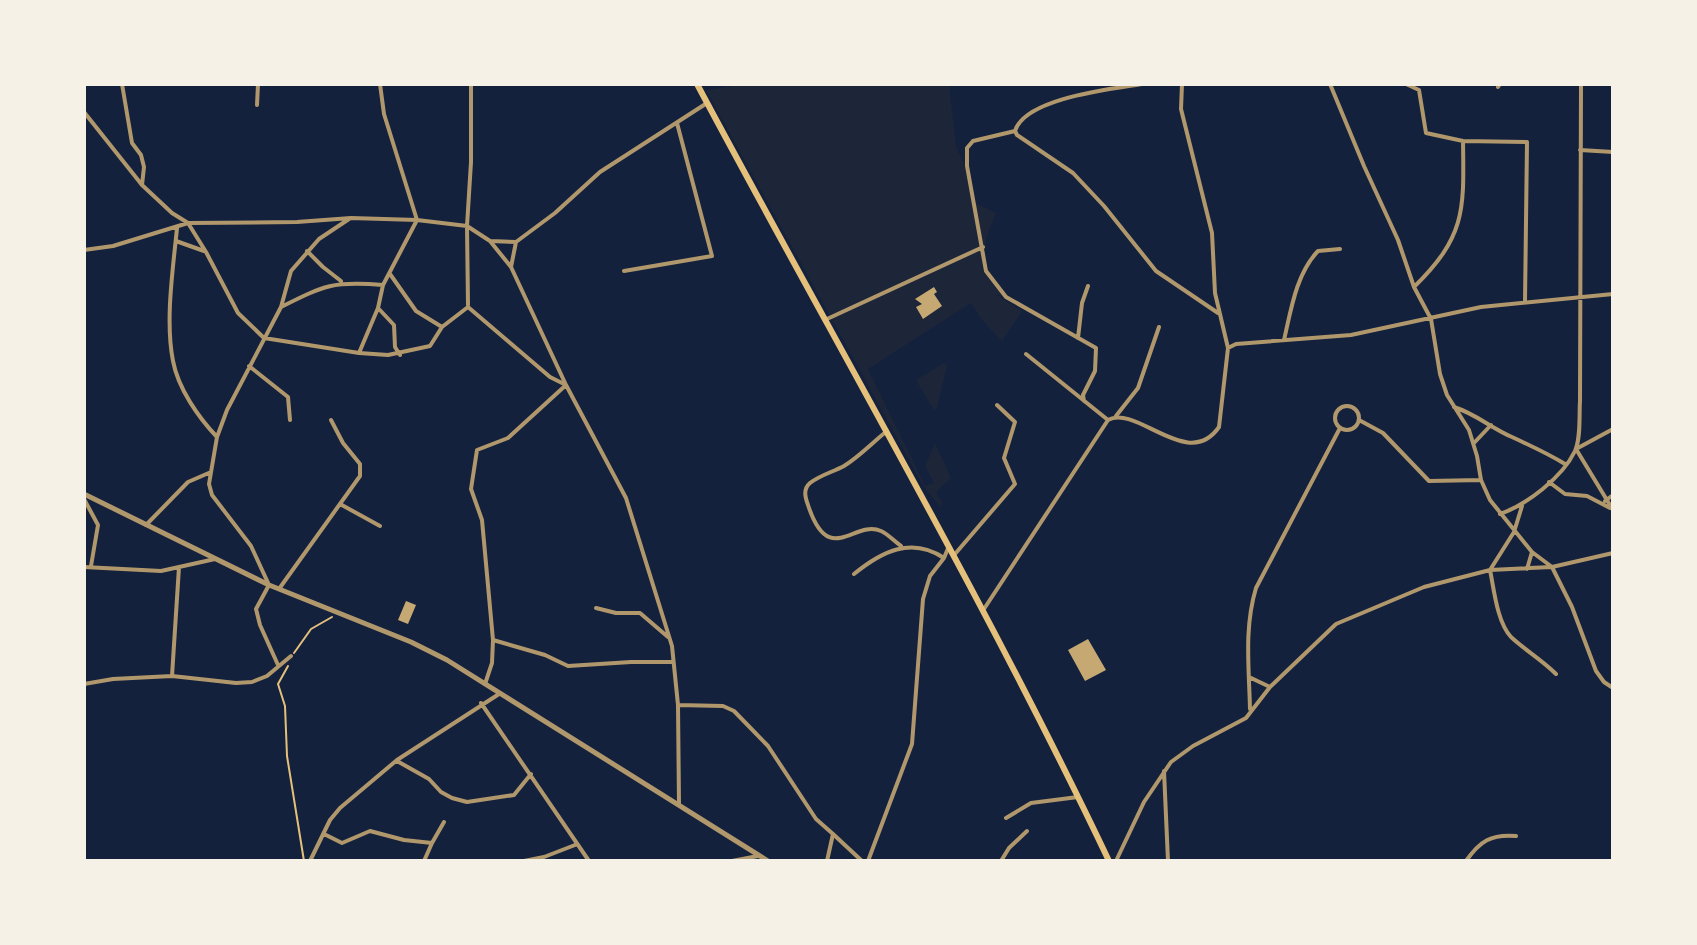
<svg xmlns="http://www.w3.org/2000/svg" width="1697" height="945" viewBox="0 0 1697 945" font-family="Quicksand,sans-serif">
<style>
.green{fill:#1d2539}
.building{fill:#c6a872}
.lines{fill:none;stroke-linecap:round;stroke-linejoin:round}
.path{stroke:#e5c07b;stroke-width:2}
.minor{stroke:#b1986c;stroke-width:4}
.tertiary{stroke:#b1986c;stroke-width:5}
.primary{stroke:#e5c07b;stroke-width:6}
</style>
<rect width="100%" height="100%" fill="#14213d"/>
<!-- green -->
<path class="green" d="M748 84H949L956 146 969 175 975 203 996 213C979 256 978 260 1006 297L995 294 1022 311 1002 341 982 320 971 303 868 369 925 486 934 483 925 466 935 443 951 478 936 492 943 504 940 506 924 487 706 90Z
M944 363 947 365 937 408 934 410 916 380Z"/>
<!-- building -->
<path class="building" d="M934 287 937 292 934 294 942 306 923 319 916 307 922 304 915 299Z
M406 601 416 605 408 624 398 620Z
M1088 639 1106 670 1085 681 1068 650Z"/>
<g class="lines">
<!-- path -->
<path class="path" d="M294 653 311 629 332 617
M288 666 278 684 285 706 287 756 304 861"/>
<!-- minor -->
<path class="minor" d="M122 84 132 143 141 155 144 167 142 185
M1142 84C1111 89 1025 98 1015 131L1017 135 1073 173 1104 206 1156 271 1218 313
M1330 84 1364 166 1398 240 1414 287 1431 319 1440 374 1447 395 1469 430 1477 456 1481 480 1490 500 1532 552 1552 567 1572 607 1596 671 1604 682 1613 688
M1406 84 1419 90 1426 133 1463 141 1527 142 1525 302
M1498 87 1500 84
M257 105 258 84
M84 112 142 185 172 213 188 223 206 252 238 313 264 338 359 353 388 355 430 346 442 327 468 307 550 377 566 385 508 438 477 450 471 489 482 520 493 640 492 663 485 684
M1015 131 973 141 967 148V166L986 271 1006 297 1096 348 1095 371 1083 395 1084 401
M1580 150 1613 152
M177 228C173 269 165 321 173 361 178 388 198 417 217 437
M176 241 204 251
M490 241 516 242 555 213 600 172 707 103
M84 250 113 246 188 223 297 222 351 218 417 220 467 226 490 241 511 267 566 385 626 498 672 646 678 705 679 804
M307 251 323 267 341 281
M511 267 516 242
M624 271 712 256 677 123
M390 274 416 311 442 327
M1414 287C1466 236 1464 210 1463 141
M468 305 467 226 471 162V84
M281 307C325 285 333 281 383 285
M378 308 394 325 395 347 400 355
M827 319 983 247
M1078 338 1082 303 1088 286
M1284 340C1291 310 1296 274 1318 251L1340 249
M1228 348 1236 344 1351 335 1481 307 1613 294
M359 353 378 308 383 285 417 220 384 114 380 84
M1026 354 1108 420
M249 366 288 397 290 420
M1335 418a12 12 0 1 1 24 0a12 12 0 1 1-24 0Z
M1454 407C1476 414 1491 428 1512 437 1531 446 1547 453 1565 464
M1116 416 1138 388 1159 327
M1359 420 1383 433 1429 481 1481 480
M1613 429 1576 449 1613 510
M887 431C873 442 859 457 844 466 833 472 820 475 810 483 803 489 805 497 808 505 829 569 854 519 881 531 888 534 895 542 901 546
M1474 443 1491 425
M1549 482 1565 494 1587 496 1610 508
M84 499 98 525 91 566
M1605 501 1613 495
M340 504 380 526
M1522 506 1514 532 1490 570C1494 589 1497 622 1511 637 1525 650 1542 660 1556 674
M1500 514C1526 505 1562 478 1575 451 1581 438 1579 416 1580 401L1581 84
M146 525 188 482 211 472
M955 554 1015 484 1004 458 1015 422 997 405
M84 567 161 571 215 559
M1527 569 1532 552
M854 574C881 552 911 536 944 558
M279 589 360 476V464L343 443 331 420
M596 608 616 613H640L668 637
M984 609 1108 420C1137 404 1188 472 1219 427L1228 348 1215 293 1212 233 1181 109 1182 84
M493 640 545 655 568 666 631 662H673
M278 665 260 625 256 609 269 585 251 546 212 495 209 484 217 437 227 410 281 307 291 271 319 239 349 219
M172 676 179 567
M1249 677 1270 687
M84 684 113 679 172 676 236 683 252 682 267 676 291 656
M481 703 589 861
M678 705 723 706 734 711 768 746 816 819 833 834
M1250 709C1249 667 1244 628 1256 588L1340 428
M397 761 429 779 441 792 452 798 467 802 514 795 531 774
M1164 771 1168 861
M84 809V838
M1006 818 1031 803 1078 797
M324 834 342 843 370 831 404 840 432 843 444 822
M310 861 330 820 340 808 397 760 499 694
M424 861 432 843
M524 861 544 857 575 845
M732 861 758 856
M827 861 833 834 862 861
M868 861 912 744 923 599 930 576 944 558 949 546
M1001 861 1009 848 1027 831
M1116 861 1144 802 1171 762 1193 746 1246 718 1270 687 1336 624 1424 587 1490 570 1552 567 1613 553
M1466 861C1480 841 1491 834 1516 836"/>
<!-- tertiary -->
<path class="tertiary" d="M84 494 269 585 411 642 447 660 768 861"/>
<!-- primary -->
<path class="primary" d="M697 84C835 343 983 596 1109 861"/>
</g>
<!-- border -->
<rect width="1697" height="945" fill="none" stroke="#f6f1e7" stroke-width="172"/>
</svg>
